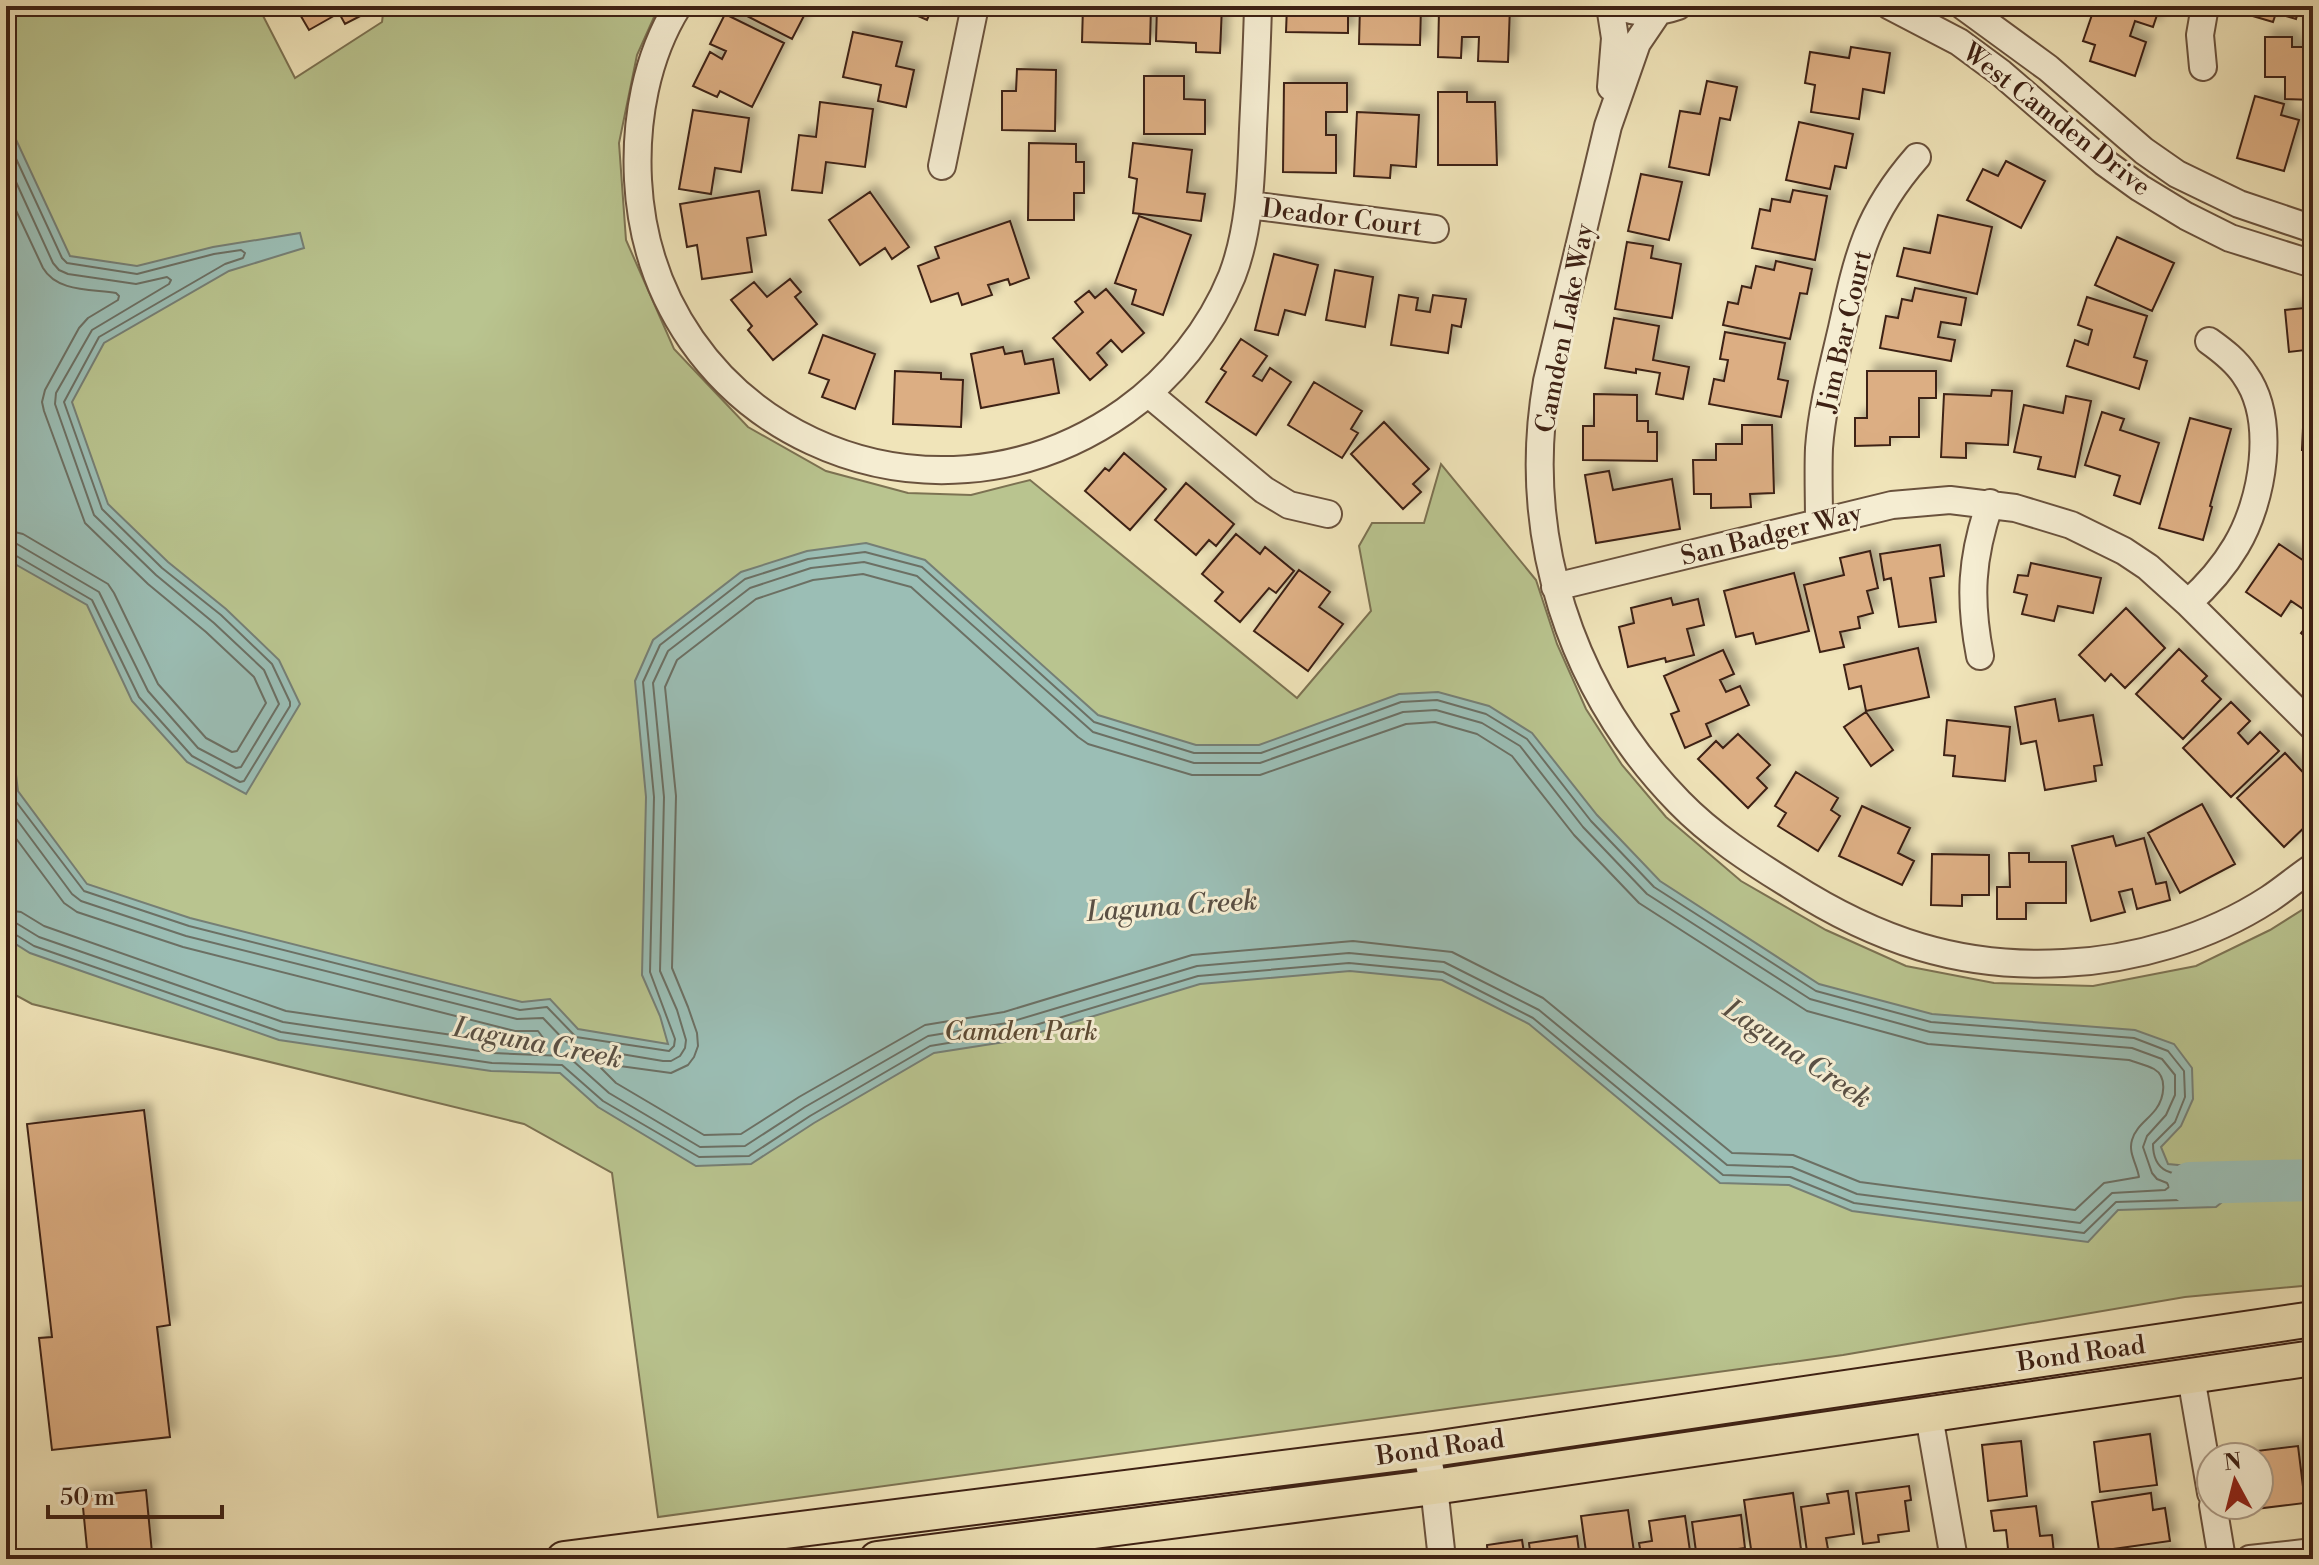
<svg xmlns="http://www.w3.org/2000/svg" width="2319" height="1565" viewBox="0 0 2319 1565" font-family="'Libre Bodoni',serif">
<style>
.green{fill:#b9c48f;stroke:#7c7252;stroke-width:2}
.water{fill:#9bbeb5;stroke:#767f75;stroke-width:2}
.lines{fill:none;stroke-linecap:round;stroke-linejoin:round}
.shore{stroke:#6c7064;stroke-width:2}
.river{stroke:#9bbeb5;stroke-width:42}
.building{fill:#dcae83;stroke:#3e2114;stroke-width:2;filter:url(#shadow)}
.minor-casing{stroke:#6a523d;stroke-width:30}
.major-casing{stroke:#3e2114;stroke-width:38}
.minor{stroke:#f5edd2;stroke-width:26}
.major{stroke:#f0e4b9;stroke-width:34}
.labels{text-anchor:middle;stroke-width:6;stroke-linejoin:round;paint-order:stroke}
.street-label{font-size:26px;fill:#3e2114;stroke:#f5edd2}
.park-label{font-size:26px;font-style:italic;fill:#5d4a33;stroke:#f5edd2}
.water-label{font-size:28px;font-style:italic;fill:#5a5044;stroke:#f5edd2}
</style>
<defs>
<filter id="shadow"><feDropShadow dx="7" dy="-7" stdDeviation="4" flood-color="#0004"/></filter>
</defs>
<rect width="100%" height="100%" fill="#f0e4b9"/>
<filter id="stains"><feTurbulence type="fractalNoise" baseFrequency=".0025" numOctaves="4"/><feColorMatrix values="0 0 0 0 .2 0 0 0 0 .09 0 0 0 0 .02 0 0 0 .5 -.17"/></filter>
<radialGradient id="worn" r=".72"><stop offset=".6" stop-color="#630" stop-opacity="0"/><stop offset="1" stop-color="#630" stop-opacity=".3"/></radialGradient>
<!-- green -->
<path class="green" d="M6 6H258L295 78 382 22 384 6H659L637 55 619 143 626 240 674 349 748 427 826 471 908 493 971 495 1030 480 1297 698 1371 611 1359 546 1372 523H1424L1441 464 1536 580 1557 644 1586 709 1622 765 1666 817 1741 881 1826 930 1906 966 1994 983 2093 986 2196 966 2270 930 2313 903V1285L2185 1297 1843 1355 658 1517 612 1173 524 1124 32 1004 6 990Z"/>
<!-- water -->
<path class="water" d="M6 124 13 133 70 256 137 266 213 247 300 233 304 248 229 271 104 343 72 402 108 504 168 562 226 609 279 660 300 704 246 794 187 762 132 701 87 605 6 559Z
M866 543 925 560 1098 715 1196 745H1259L1399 694 1438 692 1489 706 1532 733 1597 815 1660 881 1819 984 1932 1014 2135 1030 2174 1044 2192 1068 2193 1099 2181 1126 2161 1147 2168 1164 2220 1169 2248 1181 2216 1207 2118 1210 2088 1242 1852 1211 1789 1185 1720 1183 1529 1024 1442 980 1350 971 1200 984 1011 1041 934 1053 814 1123 751 1164 696 1166 598 1107 560 1073 491 1071 279 1040 30 953 6 938V693L18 791 87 884 190 918 522 1002 550 999 578 1029 668 1044 660 1016 642 975 646 797 635 681 653 640 741 572 807 551Z"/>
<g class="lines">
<!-- shore -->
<path class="shore" d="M6 137 62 258 67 263 137 274 214 254 241 250 245 253 243 258 225 264 99 337 64 402 102 509 162 568 221 615 272 664 290 702V706L244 781 240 782 192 756 139 697 92 600 13 554 6 552
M6 160 53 263 59 270 68 274 136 284 167 277 171 280 169 284 92 330 56 393 55 404 94 515 156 575 214 623 264 670 279 704 241 767 236 768 198 748 148 691 99 592 17 544 6 542
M6 189 43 268C57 292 91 289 116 293L119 296 118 300 88 318 79 328 45 390 42 402 44 411 85 523 148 584 206 632 254 677 266 703 237 751 232 752 206 738 158 684 114 593 108 584 23 534 6 530
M863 574 911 587 1078 737 1088 744 1192 775H1260L1406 724 1435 722 1477 734 1512 756 1574 835 1639 903 1807 1011 1928 1044 2129 1060C2137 1063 2147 1065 2154 1069 2168 1077 2164 1098 2156 1109 2148 1120 2136 1126 2132 1140 2128 1153 2137 1164 2139 1177L2104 1183 2075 1210 1860 1182 1793 1155 1732 1153 1543 998 1452 952 1353 941 1192 955 1004 1012 925 1025 799 1097 741 1134 704 1135 616 1083 601 1068 605 1064 671 1073 688 1065 694 1057 698 1046 697 1033 688 1007 672 968 676 796 665 687 677 660 756 599 813 580Z
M6 758 11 795 84 891 189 926 520 1010 547 1007 576 1037 669 1051 674 1046 675 1039 650 972 654 797 643 682 660 645 745 579 808 559 865 552 922 567 1094 722 1194 753H1261L1401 702 1437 700 1486 714 1527 739 1591 821 1654 887 1816 991 1931 1022 2134 1038 2168 1051 2184 1071 2185 1097 2175 1122 2153 1144C2153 1189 2200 1168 2228 1181L2229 1185 2212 1199 2116 1202 2084 1233 1854 1203 1790 1177 1723 1175 1533 1018 1443 972 1349 963 1198 976 1009 1033 930 1046 810 1116 749 1156 699 1157 603 1101 562 1065 492 1063 281 1032 34 946 13 933 6 932
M6 805 72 894 81 901 186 936 517 1019 543 1018 565 1041 573 1046 663 1061H671L680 1056 685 1048 686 1040 677 1010 660 971 664 797 653 683 668 651 750 588 811 568 864 562 917 576 1093 732 1194 763H1260L1403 712 1436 710 1482 723 1520 746 1583 827 1647 894 1810 999 1930 1032 2132 1048 2162 1059 2175 1075V1095L2166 1115 2147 1136 2143 1147 2152 1173 2157 1179 2167 1183 2169 1187 2165 1190 2112 1193 2080 1223 1857 1194 1792 1167 1727 1165 1539 1010 1444 962 1349 953 1197 966 1007 1023 928 1036 805 1107 745 1146 700 1147 609 1093 571 1059 564 1056 493 1053 283 1022 39 937 16 923 6 922
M6 825 64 903 77 912 183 947 515 1031H538L544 1039 541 1042 494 1041 286 1011 44 926 21 912 6 910"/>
<!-- river -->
<path class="river" d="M2190 1183 2313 1180"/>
</g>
<!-- building -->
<path class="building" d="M295 6H367L370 11 345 24 339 13 309 30Z
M752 6H805L808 8 792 39 747 16Z
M895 6H933L927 20Z
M1018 6H1077V14L1018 15Z
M1083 6H1151L1150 44 1082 42Z
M1157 6H1222L1220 53 1196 52V43L1156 41Z
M1287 6H1348V33L1286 32Z
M1360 6H1421L1420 45 1359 44Z
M1433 6H1510L1508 62 1478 61 1479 37H1462L1461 58 1438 57 1439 11H1433Z
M2095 6H2160L2153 27 2135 21 2130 36 2146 42 2135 76 2090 61 2095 45 2083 41Z
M2249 6H2300L2296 19 2276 13 2273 22 2246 14Z
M725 14 784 43 752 107 720 91 717 97 693 86 710 52 722 59 726 51 710 44Z
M853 32 902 42 896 66 914 70 906 107 878 101 881 85 843 77Z
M2265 37H2292V47H2313V100L2285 99V77H2265Z
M1851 47 1890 53 1884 93 1863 89 1859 119 1811 112 1815 85 1805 83 1810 52 1849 58Z
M1017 69 1056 70 1055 131 1002 130V91H1016Z
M1144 76H1184V99L1205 100V134H1144Z
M1707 81 1737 87 1730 120 1720 118 1709 175 1669 167 1680 111 1700 114Z
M1284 83H1347V112H1326V135H1336V173L1283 172Z
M1438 92H1467V102H1495L1497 165H1438Z
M2255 96 2284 104 2281 115 2299 120 2284 171 2237 158Z
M820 102 873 109 865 167 826 162 822 193 792 190 799 135 816 137Z
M693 110 749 118 741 172 715 168 711 194 679 189Z
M1357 112 1419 115 1416 167 1391 165 1390 178 1354 176Z
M1799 122 1853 134 1846 168 1835 166 1830 189 1786 180Z
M1029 143 1076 144V162H1084V193H1074V220H1028Z
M1133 143 1192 150 1187 192 1205 194 1201 221 1133 213 1137 179 1129 177Z
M2006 161 2045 181 2021 228 1967 200 1983 169 1998 176Z
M1641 174 1682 182 1669 240 1628 231Z
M1793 190 1827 196 1815 260 1752 248 1760 209 1770 211 1772 199 1790 202Z
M759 191 766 235 747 238 752 272 702 279 697 245 687 247 680 204Z
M870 192 909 247 892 259 885 248 860 265 829 220Z
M1938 215 1992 227 1977 294 1897 276 1904 248 1930 253Z
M1139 216 1191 235 1163 315 1132 304 1136 290 1115 283Z
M1010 221 1029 278 1010 285 1008 279 988 285 992 295 962 305 958 293 931 302 918 266 939 258 935 247Z
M2117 237 2174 263 2152 311 2095 285Z
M1627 242 1653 246 1651 258 1681 264 1672 318 1615 309Z
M1274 254 1318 265 1305 315 1285 310 1278 335 1255 330Z
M1776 261 1812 269 1807 294 1800 293 1790 339 1723 325 1728 302 1738 304 1742 286 1751 288 1756 266 1774 270Z
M1335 270 1373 277 1365 327 1326 320Z
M790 279 801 292 795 297 817 324 773 360 748 330 752 326 731 300 754 282 767 297Z
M1915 288 1966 298 1961 325 1941 322 1938 337 1955 340 1951 361 1880 348 1886 316 1898 318 1902 299 1912 301Z
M1106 289 1144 333 1122 352 1111 340 1097 353 1107 365 1090 380 1053 338 1083 312 1075 302 1089 291 1095 298Z
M1399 295 1418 298 1416 310 1430 312 1433 295 1466 299 1461 327 1452 325 1448 353 1391 345Z
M2087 297 2147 316 2134 357 2147 361 2139 389 2067 366 2075 340 2088 345 2092 330 2078 325Z
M2304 308 2305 317H2313V376H2307L2305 350 2289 352 2285 310Z
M1614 318 1659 326 1653 360 1689 367 1683 399 1656 394 1660 373 1636 369V373L1605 368Z
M1725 332 1785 343 1778 379 1788 381 1781 417 1709 404 1714 379 1724 381 1728 360 1720 359Z
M823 335 875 354 855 409 822 397 829 380 809 373Z
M1241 339 1267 356 1253 376 1262 381 1270 368 1291 382 1256 435 1206 402 1226 372 1221 369Z
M1003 347 1005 354 1022 351 1025 364 1053 359 1059 393 981 408 971 354Z
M895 371 941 373V379L963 380 961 427 893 424Z
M1867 371H1936V398H1919V437H1890V445L1855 446V418H1867Z
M1314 382 1362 411 1351 429 1358 433 1342 458 1288 425Z
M2305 384H2313V450H2302Z
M1992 390 2012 391 2008 445 1966 443V458L1941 457 1944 394 1991 396Z
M1594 394 1637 395V421H1648V432H1657V461L1583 460V426H1594Z
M2066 396 2091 401 2075 477 2038 469 2041 457 2014 452 2024 405 2063 413Z
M2102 412 2124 419 2120 430 2159 443 2140 504 2114 495 2120 476 2085 465Z
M2190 418 2231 429 2210 506 2212 507 2203 540 2159 528Z
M1384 422 1429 469 1413 484 1421 492 1403 509 1351 454Z
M1742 425H1772L1774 493 1750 494 1751 507 1711 508V494H1694L1693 460H1716V444H1742Z
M1124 453 1166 489 1130 530 1085 491 1105 468 1109 471Z
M2309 456 2313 457V491H2306Z
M1609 471 1613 490 1672 479 1680 529 1596 543 1585 475Z
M1186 483 1234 524 1216 546 1209 540 1196 555 1155 520Z
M1236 534 1260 554 1265 547 1294 571 1276 593 1269 588 1240 622 1215 601 1223 592 1202 574Z
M2279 544 2313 567V607L2309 613 2291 601 2281 616 2246 592Z
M1940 545 1944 576 1930 578 1936 622 1899 627 1891 578 1884 580 1880 554Z
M1870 551 1878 588 1867 591 1873 613 1858 617 1860 628 1840 632 1844 647 1820 652 1804 585 1844 575 1840 558Z
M2031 563 2101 578 2093 613 2058 606 2054 621 2022 614 2027 595 2014 592 2018 575 2028 576Z
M1299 570 1330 592 1319 607 1343 624 1308 671 1254 631Z
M1794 573 1809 631 1756 644 1753 633 1736 637 1724 591Z
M1671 598 1673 605 1698 599 1704 625 1687 629 1694 655 1666 662 1665 658 1628 667 1619 627 1634 623 1631 608Z
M2126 608 2165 648 2125 688 2111 674 2105 681 2079 655Z
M2313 618V643L2301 633Z
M1918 648 1929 697 1866 711 1861 686 1849 689 1844 665Z
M2179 649 2207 676 2202 681 2221 699 2183 739 2136 694Z
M1723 650 1734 674 1720 680 1726 692 1740 686 1749 705 1706 724 1711 736 1685 748 1671 714 1679 711 1664 676Z
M2055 699 2059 721 2093 715 2102 765 2094 766 2096 781 2045 790 2036 741 2021 744 2015 707Z
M2231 702 2250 721 2238 733 2248 744 2260 732 2279 751 2231 797 2183 748Z
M1866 712 1893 750 1871 766 1844 727Z
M1947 720 2010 727 2005 781 1953 776 1955 756 1944 755Z
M1738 734 1770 765 1757 778 1767 788 1748 808 1698 759 1716 741 1723 748Z
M2285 753 2313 783V819L2284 847 2237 798Z
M1796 772 1838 798 1831 810 1840 816 1818 851 1778 826 1786 813 1775 806Z
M2202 804 2235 864 2180 893 2148 833Z
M1862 806 1910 828 1898 853 1914 861 1902 885 1839 856Z
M2113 836 2116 846 2144 838 2156 884 2166 882 2170 900 2137 909 2132 889 2119 892 2125 912 2091 921 2072 846Z
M2009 853H2029V862H2066V903H2026V919H1997V887H2010Z
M1932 854 1989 855V895H1962V906L1931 905Z
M144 1110 170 1325 157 1327 170 1437 52 1450 39 1338 52 1337 27 1124Z
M2150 1434 2157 1485 2100 1492 2094 1442Z
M2021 1441 2027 1496 1988 1501 1982 1445Z
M2298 1446 2305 1503 2255 1509V1505H2259V1457H2249L2248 1452Z
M1909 1486 1911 1500 1905 1501 1909 1531 1878 1535 1879 1542 1863 1544 1856 1493Z
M146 1490 152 1553 88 1559 82 1497Z
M1848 1491 1854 1534 1826 1538 1828 1549 1807 1552 1801 1507 1829 1503 1827 1494Z
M1793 1493 1801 1549 1752 1556 1744 1500Z
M2151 1493 2153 1510 2165 1508 2170 1541 2099 1551 2092 1502Z
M2036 1506 2040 1536 2052 1535 2054 1553 2009 1558 2006 1530 1994 1531 1991 1511Z
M1628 1510 1635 1559H1587L1581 1516Z
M1741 1515 1745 1548 1716 1552 1717 1559H1697L1692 1522Z
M1685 1516 1691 1558 1642 1559 1639 1543 1652 1541 1649 1521Z
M1577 1536 1580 1559H1531L1529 1543Z
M1522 1540 1525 1559H1488L1487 1545Z
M2169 1549 2171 1559H2105Z"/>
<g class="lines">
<defs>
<path id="minor" d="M678 6C646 57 635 121 638 180 651 427 926 552 1125 411 1172 378 1211 328 1232 276 1250 229 1251 178 1253 129 1255 88 1257 47 1258 6
M1610 6 1615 38 1611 87
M1619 6C1639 15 1658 13 1678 6
M1890 6 1959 42 2001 73 2104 162 2140 188 2186 216 2230 238 2313 264
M1963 6 2048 68 2144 151 2177 174 2239 204 2313 229
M1658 12 1637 43 1608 126 1547 381C1520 536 1570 690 1679 802 1711 835 1751 861 1790 885 1876 940 1960 969 2064 963 2134 960 2209 938 2269 899 2284 889 2298 877 2313 867
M2203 67 2200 35 2205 6
M942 166 975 6
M1249 205 1435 229
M1149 394 1264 490 1289 505 1328 514
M1819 522C1819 497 1818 472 1819 448 1822 407 1833 367 1842 328 1858 255 1867 214 1917 157
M1555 587 1892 505 1950 500 2015 508 2071 525 2124 551 2148 567 2188 603 2313 727
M2188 603C2207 586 2223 568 2236 546 2263 501 2277 420 2245 375 2236 361 2223 351 2209 341
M1980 656C1969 599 1971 558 1990 503
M2191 1377 2211 1493
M1929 1416 1954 1559
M1426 1450 1434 1487 1442 1559
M2213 1505 2222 1559
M2250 1559 2313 1552"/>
<path id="major" d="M564 1559 1426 1450 2313 1319
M877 1559 1434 1487 2313 1358"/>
</defs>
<!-- minor casing -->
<use href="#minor" class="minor-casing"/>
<!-- major casing -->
<use href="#major" class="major-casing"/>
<!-- minor -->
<use href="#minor" class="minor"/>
<!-- major -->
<use href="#major" class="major"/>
</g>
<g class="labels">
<!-- street labels -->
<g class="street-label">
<text transform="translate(2057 119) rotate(38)" y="9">West Camden Drive</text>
<text transform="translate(1342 217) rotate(7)" y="9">Deador Court</text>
<text transform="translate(1564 328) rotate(-79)" y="9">Camden Lake Way</text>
<text transform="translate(1844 331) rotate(-77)" y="9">Jim Bar Court</text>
<text transform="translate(1771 534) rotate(-14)" y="9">San Badger Way</text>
<text transform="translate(2081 1353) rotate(-8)" y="9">Bond Road</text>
<text transform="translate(1440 1447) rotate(-8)" y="9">Bond Road</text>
</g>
<!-- park labels -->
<g class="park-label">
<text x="1021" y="1040">Camden Park</text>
</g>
<!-- water labels -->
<g class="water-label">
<text transform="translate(1172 905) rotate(-4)" y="10">Laguna Creek</text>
<text transform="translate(538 1042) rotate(11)" y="10">Laguna Creek</text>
<text transform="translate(1798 1053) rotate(34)" y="10">Laguna Creek</text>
</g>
</g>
<!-- margin -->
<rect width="2319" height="1565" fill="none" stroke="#f0e4b9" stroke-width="32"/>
<rect x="8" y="8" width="2303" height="1549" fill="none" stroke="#3e2114" stroke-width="4"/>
<rect x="16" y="16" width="2287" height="1533" fill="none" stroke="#3e2114" stroke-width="2"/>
<!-- north arrow -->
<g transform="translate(2235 1481) rotate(353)"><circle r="38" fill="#f5edd2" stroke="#ac9b86" stroke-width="2"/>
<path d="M0-6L14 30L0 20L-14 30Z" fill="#8f2418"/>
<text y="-12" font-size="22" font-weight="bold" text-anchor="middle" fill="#3e2114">N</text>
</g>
<!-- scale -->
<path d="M48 1505v12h174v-12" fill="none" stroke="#3e2114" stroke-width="4"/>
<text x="60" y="1505" font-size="24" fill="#3e2114" stroke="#f5edd2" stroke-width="6" paint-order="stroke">50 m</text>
<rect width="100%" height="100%" filter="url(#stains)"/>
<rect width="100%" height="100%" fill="url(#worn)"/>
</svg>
